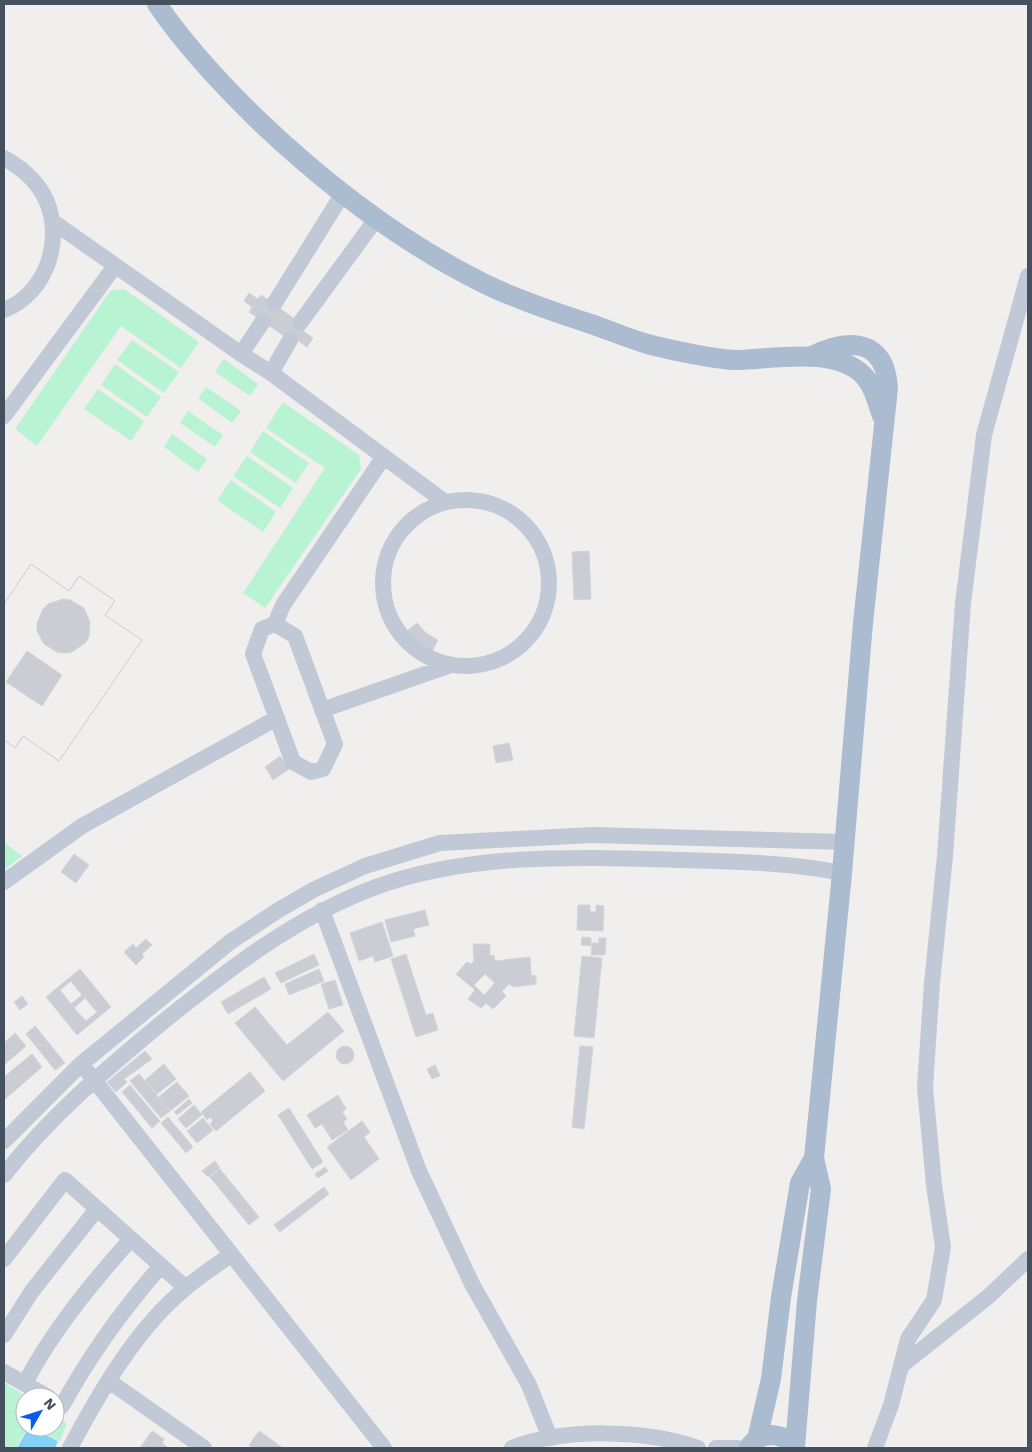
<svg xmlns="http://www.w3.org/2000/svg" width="1032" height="1452" viewBox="0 0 1032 1452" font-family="'Work Sans',sans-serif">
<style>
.green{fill:#b8f3d4}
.water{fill:#81d2f4}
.building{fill:#cacdd4;stroke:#d2d4db;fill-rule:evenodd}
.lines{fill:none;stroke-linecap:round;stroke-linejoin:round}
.minor{stroke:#c0c9d5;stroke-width:16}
.major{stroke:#abbbd0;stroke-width:20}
</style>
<rect width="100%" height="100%" fill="#f1eeee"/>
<!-- green -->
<path class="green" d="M124 289 199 342 181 368 121 326 37 446 15 429 110 291Z
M132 340 179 372 164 393 117 360Z
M224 359 258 384 250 396 215 372Z
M115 364 161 397 147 417 101 385Z
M206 387 241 411 232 423 198 398Z
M98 389 144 421 131 441 84 409Z
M283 402 359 455 361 469 265 608 243 593 325 468 266 428Z
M188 411 223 435 215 447 180 423Z
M263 431 309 463 296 483 250 452Z
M172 434 207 459 198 472 164 447Z
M247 456 293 488 280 508 233 476Z
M231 480 276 512 263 532 217 500Z
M4 842 22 856 4 870Z
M4 1383 28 1397H25V1427H28L16 1448H4Z
M55 1413 67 1424 60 1441 31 1427H55Z"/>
<!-- water -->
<path class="water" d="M29 1427 58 1441 55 1448H17Z"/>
<!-- building -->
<path class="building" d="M249 293 258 299 261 295 306 327 303 331 313 338 307 347 297 340H290L249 312 252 307 244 301Z
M589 551 591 599 574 600 572 552Z
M31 564 69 591 79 576 115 601 105 615 142 640 59 761 23 736 15 748 4 740V604ZM63 599 70 600 84 608 90 622 89 637 85 643 72 652 64 653 57 652 44 644 37 631V623L43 609 48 604Z
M31 564 69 591 79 576 115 601 105 615 142 640 59 761 23 736 15 748 4 740V604ZM27 651 62 675 42 706 6 682Z
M417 623 426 633 438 640 432 652 418 644 406 632Z
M509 743 513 760 496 763 493 746Z
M280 756 289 769 273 780 265 767Z
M74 854 89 865 76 883 61 872Z
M578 905H590V912H596V905L604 906 603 931 577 930Z
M425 910 429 925 413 929 415 936 391 942 385 920Z
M382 922 393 956 375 962 373 956 359 961 350 933Z
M582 937 591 938V946L581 945Z
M599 938H606L605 955H591L592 943H599Z
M146 939 152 945 142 954 144 957 136 965 124 952 133 944 136 948Z
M473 944H490V956L494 955 495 961 530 957 531 975 536 976V984L514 987 509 984 502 991 506 996 493 1009 486 1003 481 1008 468 999 475 990 456 974 467 962 471 964 474 961ZM485 974 495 983 484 995 474 985Z
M314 954 319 965 281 983 275 973Z
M406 954 426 1015 433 1013 438 1030 416 1037 391 959Z
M582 956 602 958 594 1038 574 1036Z
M80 969 111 1007 77 1035 46 997ZM71 981 82 995 71 1004 60 990ZM85 998 97 1012 86 1021 74 1008Z
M319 969 324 981 289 995 285 984Z
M264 977 271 989 228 1014 221 1002Z
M335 980 343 1005 329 1009 321 984Z
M22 996 28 1004 20 1010 14 1002Z
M255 1007 287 1045 328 1012 344 1031 283 1081 235 1023Z
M35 1026 65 1063 55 1070 26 1034Z
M15 1033 26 1046 4 1065V1043Z
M580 1046 593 1047 584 1129 572 1127Z
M336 1055a9 9 0 1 1 18 0a9 9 0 1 1-18 0Z
M145 1051 152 1059 124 1079 127 1082 116 1092 107 1082Z
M32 1054 42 1067 4 1100V1077Z
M164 1064 176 1079 157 1094 145 1080Z
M435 1065 440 1076 432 1079 427 1069Z
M250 1072 265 1091 216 1131 210 1124 213 1121 210 1117 207 1120 201 1112Z
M139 1074 170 1111 161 1118 130 1081Z
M177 1082 189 1096 170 1111 159 1097Z
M130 1085 160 1121 152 1128 122 1092Z
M338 1095 346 1109 342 1112 347 1119 343 1122 348 1130 332 1140 322 1124 315 1128 307 1115Z
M189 1099 192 1103 177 1115 174 1112Z
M194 1105 202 1115 186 1128 178 1119Z
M289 1108 323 1162 312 1169 278 1115Z
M168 1117 193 1147 186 1153 161 1123Z
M203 1118 213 1130 197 1143 187 1131Z
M362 1121 370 1132 364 1137 379 1159 351 1180 327 1147Z
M215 1161 220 1168 208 1177 202 1171Z
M325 1167 328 1171 318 1178 315 1174Z
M220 1169 259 1217 249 1225 210 1177Z
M324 1187 329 1194 280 1232 274 1225Z
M152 1431 164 1439 162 1443 168 1448H140Z
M259 1431 283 1448H253L249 1445Z"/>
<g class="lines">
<!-- minor -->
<path class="minor" d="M4 158C20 167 34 178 43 194 66 235 48 293 4 310
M52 221 241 354 271 373 445 502
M274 304 342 195
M300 323 376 219
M241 354 263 321
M271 373 290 340
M4 416 115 266
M383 583a83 83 0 1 1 166 0a83 83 0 1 1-166 0Z
M275 624 295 636 335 744 323 769 311 772 293 762 253 654 262 629Z
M275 624 283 605 383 458
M322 710 451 665
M4 882 82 826 277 718
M322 910 419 1171 472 1284 529 1385 550 1438
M87 1071 384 1448
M4 1141 81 1064 230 942 277 911 313 890 365 866 440 843 592 835 844 842
M4 1175C50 1116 106 1069 164 1021 229 969 297 916 376 887 473 852 580 857 681 860 736 862 788 862 842 873
M4 1259 65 1180 186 1288
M4 1335 32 1291 97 1209
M901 1366 989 1296 1028 1259
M4 1372 48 1397
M109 1381 204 1448
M25 1383C53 1330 91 1284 131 1239
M62 1406C90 1355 123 1309 161 1266
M70 1448C99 1393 138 1326 187 1287 201 1275 216 1265 231 1255
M512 1448C563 1428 646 1429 698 1448
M716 1448H737
M875 1448 891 1405 908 1339 934 1300 943 1247 934 1185 925 1087 932 983 945 856 963 603 984 435 1028 276"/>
<!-- major -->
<path class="major" d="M157 4C186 47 221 84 258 120 326 185 400 242 485 284 518 300 554 312 588 323 609 330 629 339 651 345 671 350 717 360 737 360 774 359 836 346 864 376 874 387 877 402 882 416
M757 1439 771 1379 781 1297 800 1183 814 1158
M749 1447C762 1430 784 1432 795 1448
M795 1447 807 1301 821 1189 814 1158 842 873 863 623 888 388C885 338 848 338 812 356"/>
</g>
<!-- border -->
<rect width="1032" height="1452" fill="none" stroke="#45505e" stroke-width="10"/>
<!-- north arrow -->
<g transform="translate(40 1412) rotate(51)"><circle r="24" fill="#ffffff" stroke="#b5b9bf"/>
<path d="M0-4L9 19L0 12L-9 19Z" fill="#085af1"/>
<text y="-8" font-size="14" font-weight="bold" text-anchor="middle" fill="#45505e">N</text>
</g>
</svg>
